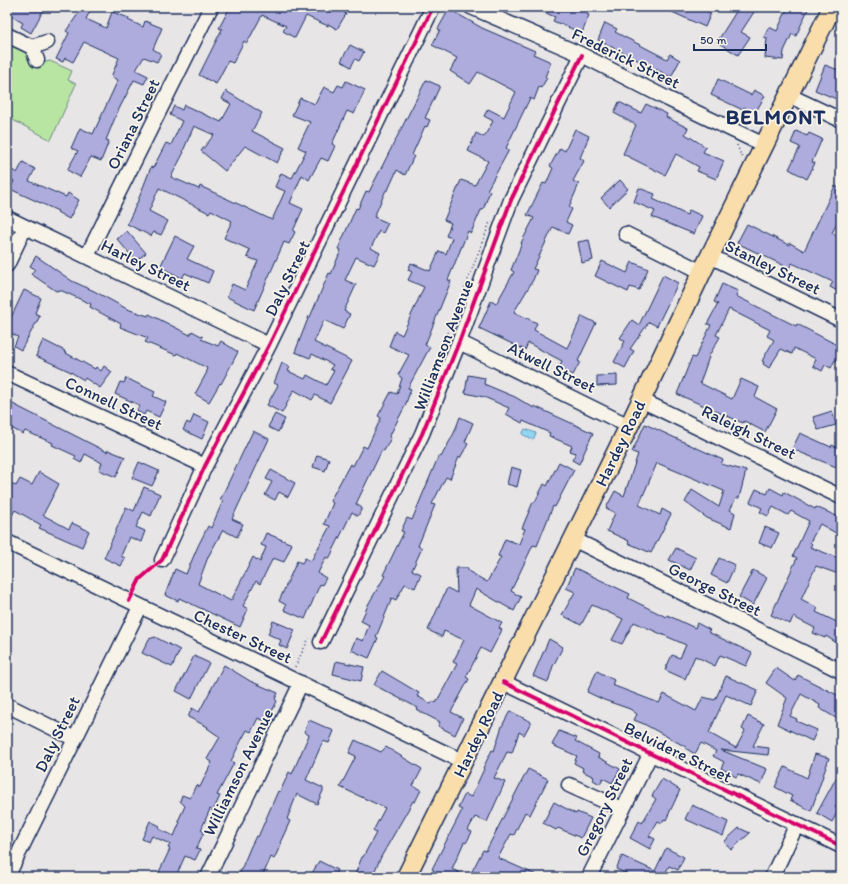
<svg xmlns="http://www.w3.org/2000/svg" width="848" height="884" viewBox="0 0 848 884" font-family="Itim,sans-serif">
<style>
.green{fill:#b9e5a2;stroke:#6a8a80}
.water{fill:#91d7f2;stroke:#6294b7}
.building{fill:#aeacdd;stroke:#1b2f5e}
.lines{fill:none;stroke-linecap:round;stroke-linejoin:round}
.minor-casing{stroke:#1b2f5e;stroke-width:17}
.major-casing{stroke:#1b2f5e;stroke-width:21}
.path{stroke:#1b2f5e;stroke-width:1.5;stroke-dasharray:1 3;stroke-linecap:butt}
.minor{stroke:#f7f3e8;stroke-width:14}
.major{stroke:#f9deab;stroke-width:18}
.cycleway-casing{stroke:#f7f3e8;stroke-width:6}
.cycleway{stroke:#d6006c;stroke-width:4}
.labels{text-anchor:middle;stroke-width:3.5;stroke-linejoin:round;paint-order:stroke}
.street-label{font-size:17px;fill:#1b2f5e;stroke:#f7f3e8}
.district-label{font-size:21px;font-weight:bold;letter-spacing:1px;fill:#1b2f5e;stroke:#f7f3e8}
</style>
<rect width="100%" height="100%" fill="#e8e5e6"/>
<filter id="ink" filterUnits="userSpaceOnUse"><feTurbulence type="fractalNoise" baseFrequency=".025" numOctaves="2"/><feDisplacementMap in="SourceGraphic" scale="8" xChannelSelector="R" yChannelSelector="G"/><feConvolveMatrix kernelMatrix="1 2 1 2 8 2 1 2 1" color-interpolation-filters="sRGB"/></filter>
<g filter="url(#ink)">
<!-- green -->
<path class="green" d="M7 39 27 50 34 65 50 61 72 71 68 80 76 84 51 140 7 117Z"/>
<!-- water -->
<path class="water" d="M525 429 536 433 533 440 522 434Z"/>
<!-- building -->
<path class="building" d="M7 7H45L31 33 21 27 23 23 7 14Z
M83 7H92L86 19 106 28 112 12 129 18 128 20 143 27 145 21 162 28 153 49 161 54 157 62 144 57 136 70 148 76 144 84 134 80 117 113 106 140 109 141 101 161 91 157 80 177 67 170 78 151 71 148 80 128 93 134 118 80 111 77 119 58 84 42 73 62 65 58 63 62 56 59 69 33 66 31Z
M230 7H346L344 12 346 14 337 29 328 24V26L306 16 295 38 283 31 286 26 262 15 247 43 244 41 233 63 228 61 216 84 199 75 222 29 219 28Z
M532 7H586L584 13 589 15 582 33 553 21 555 17Z
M661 7H697L711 13 705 27Z
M739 7H754L752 11 754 12 741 32 750 37 738 55 717 42Z
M788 7H809L796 36 792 34 784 51 783 60 765 58 767 38 764 37 769 27 777 31Z
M449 9 482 28 535 51 533 54 551 62 545 77 547 78 541 88 539 87 534 100 530 98 506 148 509 150 487 190 490 191 483 210H481L471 233 468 231 448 280 451 281 425 345 430 347 408 388 411 389 405 406 389 437 391 438 384 451 382 450 356 504 362 508 358 516 352 512 329 559 326 557 318 573 326 578 322 585 320 584 305 619 284 610 286 605 279 601 297 561 302 563 305 558 311 561 330 526 324 524 333 503 330 501 350 464 353 466 363 446 367 448 381 418 378 416 391 392 397 394 402 378 398 375 409 355 389 346 395 331 402 335 424 287 408 280 412 272 408 270 411 263 430 271 439 251 446 254 452 238 446 236 451 223 444 220 461 180 475 185 488 161 468 151 476 133 484 137 493 121 484 116 488 109 504 117 516 92 478 72 470 84 450 71 457 58 432 45 440 30 438 29Z
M605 23 617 29 615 32 667 59 670 54 680 60 671 77 598 40Z
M350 45 364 52 359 61 355 59 351 67 341 61Z
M825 65 841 71V101L815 90Z
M718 79 751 95 754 90 765 96 755 113 744 107 743 110 711 95Z
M426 80 440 86 425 118 430 120 427 127 425 126 412 155 414 156 405 175 397 170 388 190H386L374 217 388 223 383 233 379 231 371 248 380 253 374 265 356 257 345 280 356 285 344 311 350 314 343 329 324 320 314 342 352 361 330 403 315 395 312 400 294 390 282 413 267 405 278 385 274 383 282 363 290 367 288 371 305 379 307 375 326 385 334 371 330 369 333 365 312 354 310 358 295 352 309 316 310 317 329 273 331 274 341 250 338 249 356 208 358 209 366 191 369 192Z
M346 81 365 90 354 114 347 111 332 144 335 146 328 161 321 158 309 180 302 175 290 203 303 209 293 231 295 232 289 244 284 242 254 310 227 297 232 284 245 290 258 261 247 257 250 250 224 238 232 221 211 210 209 213 159 188 149 211 168 221 161 235 154 232 151 236 127 224 137 203 151 167 153 168 166 143 171 145 182 121 170 115 174 106 182 110 184 105 221 122 231 104 222 99 226 91 262 113 252 131 285 148 277 163 245 146 225 171 201 151 214 135 194 126 183 151 184 152 171 177 199 189 200 186 272 220 285 191 275 187 281 173 292 178 306 151 298 147 310 122 292 115 300 98 315 104 324 87 334 92 338 85 343 87Z
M619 102 641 113 646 104 667 114 666 117 688 128 685 134 706 147 703 152 724 161 716 179 697 171 699 167 676 154 665 175 623 154 636 125 614 113Z
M575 129 589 136 580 158 584 161 573 181 579 184 569 207 572 209 566 222 572 225 568 234 553 227 533 269 537 270 533 280 514 312 537 323 534 330 567 348 582 316 596 323 578 361 580 362 573 375 559 368 562 361 528 343 525 350 479 328 491 301 496 304 514 272 511 270 522 243H521L534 218 527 215 543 183 546 184 553 168 550 166 560 148 565 151Z
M796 131 807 136 809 133 822 139 812 162 815 163 807 179 789 169 800 147 791 143Z
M23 162 35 169 29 181 66 197 68 193 79 200 69 219 57 212 58 211 10 189 14 181 8 178 12 170 17 173Z
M620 180 628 189 609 207 601 198Z
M835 186 841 189V215L832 233 841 238V293L830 287 833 282 792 263 789 268 737 243 747 224 789 245 790 243 804 251Z
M639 188 655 194 653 199 687 215 689 210 702 216 694 234 652 217 655 211 634 202Z
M127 231 146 253 136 261 117 239Z
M175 236 194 246 187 259 213 271 208 283 185 273 182 278 160 267Z
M589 240 593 260 582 263 578 242Z
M36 256 72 281 94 291 127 309 148 316 149 314 190 335 192 331 203 337 201 339 218 346 221 341 238 352 221 384 220 383 209 402 195 394 207 372 206 371 207 368 177 353 176 355 145 342 148 338 120 327 121 324 90 307 91 304 60 290 56 291 31 274 35 269 30 266Z
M602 261 627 273 632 262 648 269 639 290 630 287 628 292 595 276Z
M663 275 678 283 657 326 649 322 630 349 634 351 625 368 614 362 625 341 620 338 632 320 639 325Z
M722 284 738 291 736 296 796 326 797 324 841 347V363L835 360 831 368 825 365 822 371 813 366 816 359 794 348 792 354 781 349 769 368 763 364 764 362 762 361 774 340 767 336 770 330 729 309 716 335 720 337 710 354 700 383 732 399 741 379 759 387 755 397 777 409 765 432 744 421 743 423 677 394 692 357 695 358 711 325 707 324 718 304 714 302Z
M24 290 41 298 35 313 40 316 21 350 14 346 18 337 7 331V326Z
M43 340 65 351 64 352 95 369 96 367 101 371 104 366 112 372 100 388 85 378 84 380 69 371 36 356Z
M468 375 485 378 484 384 515 397 534 408V406L593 433 579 464 572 460 576 453 570 451 572 446 549 436 550 433 523 421 522 423 506 414 509 408 484 397 465 393Z
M617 375V385L597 386V376Z
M126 378 155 392 153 396 166 402 159 417 146 411 144 415 137 411 139 405 115 394 120 382 124 383Z
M7 401 107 452 108 450 125 457 116 477 99 470 102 463 85 454 81 463 74 459 76 456 52 445 53 443 25 431 23 434 7 426Z
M832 411 836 425 818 430 813 417Z
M275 414 285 419 278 432 268 427Z
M194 415 209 422 202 439 183 430 187 422 190 424Z
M460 417 473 423 465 442 468 444 460 458 459 457 450 479 446 477 432 504 435 505 418 546 422 548 412 570 421 574 415 588 405 584 396 600 392 598 376 637 378 638 369 658 351 650 356 638 363 641 369 625 361 621 369 603 385 576 383 575 404 532 401 531 407 518 412 520 439 455 441 457 454 433Z
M645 424 723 460 721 464 746 471 739 498H736L730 510 735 513 731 528 707 518 685 502 692 490 719 507 724 491 657 463 639 505 660 515 662 509 671 514 651 553 628 543 629 541 607 531 615 513 606 508 615 491 624 496 638 454 632 452Z
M253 431 269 439 232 519 243 524 237 537 223 530 208 557 198 584 231 601 253 557 260 562 266 547 261 545 266 533 292 544 284 562 273 558 260 584 256 581 243 606 248 609 240 627 179 598 178 601 165 595 175 569 186 574 198 546 208 526 211 528 223 501 220 500Z
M800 433 831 447 832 445 841 449V469L792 449Z
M317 455 329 459 325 471 313 467Z
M139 462 159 471 152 486 132 478Z
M559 462 574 470 555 507 553 506 537 546 533 545 511 591 521 597 514 611 476 589 469 605 502 623 499 628 502 630 490 653 481 648 466 677 469 679 451 712 463 718 455 735 438 726 440 722 417 710 418 708 374 685 382 671 419 693 417 696 431 704 433 701 436 703 457 664 453 662 464 640 444 631 442 637 428 630 447 588 457 593 456 568H468V571L487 582 501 557 498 556 505 539 519 544 525 529 522 528 533 502H535L544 484 547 486Z
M511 467 521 470 517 487 507 484Z
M271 470 295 483 288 497 279 492 275 500 265 495 272 482 266 479Z
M39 472 59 484 43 515 69 529 72 523 89 531 82 547 39 528 41 525 15 510 7 525V481L16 486 20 479 32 485Z
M144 487 160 494 151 516 143 512 136 527 145 531 141 542 129 537 121 556 125 558 121 566 104 558 126 507 134 511Z
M770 488 783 495 784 492 815 509 816 507 841 518V536L820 524 810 542 812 544 810 547 841 559V575L816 566 801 599 818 608 816 612 841 624V640L838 644 826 636 825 638 813 633 815 628 793 617 790 624 771 615 797 558 793 556 809 521 791 511 788 515 773 507 768 516 760 512 762 508 750 502 756 489 767 494Z
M765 527 779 533 772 548 759 543Z
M676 548 696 558 690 570 669 560Z
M719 558 735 565 727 583 711 575Z
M575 568 630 594 628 598 666 617 667 615 695 628 697 623 710 630 708 632 752 653 746 666 720 655 715 666 695 656 685 679 665 670 672 655 680 658 686 645 634 622 622 644 612 640 623 619 592 605 581 625 562 615 575 592 566 588Z
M753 570 767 578 753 605 739 597Z
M273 621 295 630 287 649 279 645 281 640 268 634Z
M155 637 180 650 172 667 142 653 149 639Z
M549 639 563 647 553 666 548 682 533 676Z
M194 656 209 663 191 699 176 691Z
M336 661 364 667 361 681 333 674Z
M224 665 250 681 278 693 275 699 277 701 267 722 258 718 251 732 247 730 241 741 231 761 234 763 217 795 220 796 213 811 210 809 201 830 204 832 196 849 200 850 195 860 185 856 177 874 175 873 173 877H170L159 872 170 849 168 848 170 844 152 836 149 842 142 839 150 821 160 826 159 829 174 836 180 822 178 821 185 806 180 801 182 795 190 798 196 785 200 787 212 762 207 759 220 737 207 728 208 727 188 717 192 708 199 712Z
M776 668 795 681 798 675 841 697V721L819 708 820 705 801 694 790 716 797 719 796 721 817 730 812 741 777 724 787 698 766 683Z
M597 671 614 680 612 685 659 703 664 694 696 711 703 697 715 700 726 676 758 690 751 706 726 695 709 733 736 748 745 731 742 729 748 716 764 724 753 746 769 748 768 755 721 750 767 769 761 784 738 774 736 777 721 768 724 762 713 756 716 751 701 743 695 754 685 748 686 747 644 724 634 720 637 714 630 709 604 700 587 692Z
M510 711 531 722 524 735 519 732 512 753 507 752 494 778 505 782 487 822 475 817 468 830 472 832 466 843 464 842 452 869 468 877H431L434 870 432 869 462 810 458 808 465 794 471 797 484 769 483 768 492 750 494 751 502 726Z
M309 720 334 731 329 743 323 741 306 780 323 788V791L317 804 297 794 287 819 290 821 280 843 281 844 274 859 271 857 262 877H238L251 846 256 836 258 837 278 791 280 792 289 772 292 774 309 735 304 732Z
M559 731 577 738 575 741 599 754 598 757 620 769 612 783 603 778 600 784 593 780 594 777 582 771 583 768 574 763 577 756 552 745Z
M355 740 381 752 386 747 422 769 413 786 421 790 415 802 413 801 381 857 372 877H354L362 857H363L376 833 373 831 385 808 340 787 356 756 349 753Z
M815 754 829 758 811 811 790 800 792 796 775 787 785 767 807 778Z
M528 769 548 779 530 815 525 812 514 835 511 834 498 858 541 877H469L483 850 486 851Z
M841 769V797L835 807 839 809 832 822 817 813Z
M662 779 680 790 666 820 664 819 662 823 658 821 649 836 655 839 650 849 630 838 639 821 642 823 656 799 652 796Z
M554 802 576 814 577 812 591 818 581 838 558 828 556 830 543 823Z
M692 805 728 822 723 836 685 819Z
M739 828 750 833 731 850 725 843V841Z
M666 848 684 857 678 870 669 866 664 876 667 877H634L616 869 622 856 655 871Z
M319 861 337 870 334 877H310Z"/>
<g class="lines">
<defs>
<path id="minor" d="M471 7 580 54 666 98 764 145
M7 35 32 47 47 42
M32 47 37 60
M788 95 841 120
M7 218 269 345
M626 234 702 272
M87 256 211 7
M710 256 841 320
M7 265 25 227
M459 342 629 426
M7 373 205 466
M641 400 841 497
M573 539 841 671
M7 542 464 762
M162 560 205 466 269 345 433 7
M321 642 422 434 459 342 511 200 582 55
M503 682 841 846
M7 705 75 739
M569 785 622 809
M7 877 140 607
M208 877 301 683
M589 877 651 753
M772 877 797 824"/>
<path id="major" d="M406 877 629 426 702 272 832 7"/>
</defs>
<!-- minor casing -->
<use href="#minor" class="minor-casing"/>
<!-- major casing -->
<use href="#major" class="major-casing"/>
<!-- path -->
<path class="path" d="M737 145 742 158
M428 385 490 222
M295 667 309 638"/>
<!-- minor -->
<use href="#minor" class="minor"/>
<!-- major -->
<use href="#major" class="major"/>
<defs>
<path id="cycleway" d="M129 601 140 579 162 560 205 466 269 345 433 7
M321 642 422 434 459 342 511 200 582 55
M503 682 841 846"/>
</defs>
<!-- cycleway casing -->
<use href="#cycleway" class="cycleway-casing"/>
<!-- cycleway -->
<use href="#cycleway" class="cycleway"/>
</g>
</g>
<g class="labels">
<!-- street labels -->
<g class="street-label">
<text transform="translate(626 58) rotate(26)" y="6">Frederick Street</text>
<text transform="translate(133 124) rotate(-64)" y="6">Oriana Street</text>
<text transform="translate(146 265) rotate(26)" y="6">Harley Street</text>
<text transform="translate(773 267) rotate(26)" y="6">Stanley Street</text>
<text transform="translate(287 278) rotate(-64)" y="6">Daly Street</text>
<text transform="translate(443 345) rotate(-69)" y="6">Williamson Avenue</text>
<text transform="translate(552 367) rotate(26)" y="6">Atwell Street</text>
<text transform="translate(114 403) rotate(25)" y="6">Connell Street</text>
<text transform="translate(749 432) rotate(26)" y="6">Raleigh Street</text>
<text transform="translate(620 443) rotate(-64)" y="6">Hardey Road</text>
<text transform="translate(715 589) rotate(26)" y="6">George Street</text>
<text transform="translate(243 636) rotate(25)" y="6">Chester Street</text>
<text transform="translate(57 734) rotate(-64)" y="6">Daly Street</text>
<text transform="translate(478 734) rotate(-64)" y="6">Hardey Road</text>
<text transform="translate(678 752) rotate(26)" y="6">Belvidere Street</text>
<text transform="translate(238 772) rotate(-64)" y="6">Williamson Avenue</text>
<text transform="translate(604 807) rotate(-64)" y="6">Gregory Street</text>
</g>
<!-- district labels -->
<g class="district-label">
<text x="776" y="124">BELMONT</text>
</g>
</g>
<!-- margin -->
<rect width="848" height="884" fill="none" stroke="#f7f3e8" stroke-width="24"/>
<rect x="12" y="12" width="824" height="860" fill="none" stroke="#1b2f5e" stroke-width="1.5" filter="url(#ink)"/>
<!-- scale -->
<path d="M694 44v6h72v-6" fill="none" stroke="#1b2f5e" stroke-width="2"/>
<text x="700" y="44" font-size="12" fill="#1b2f5e" stroke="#f7f3e8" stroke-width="3" paint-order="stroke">50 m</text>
</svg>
